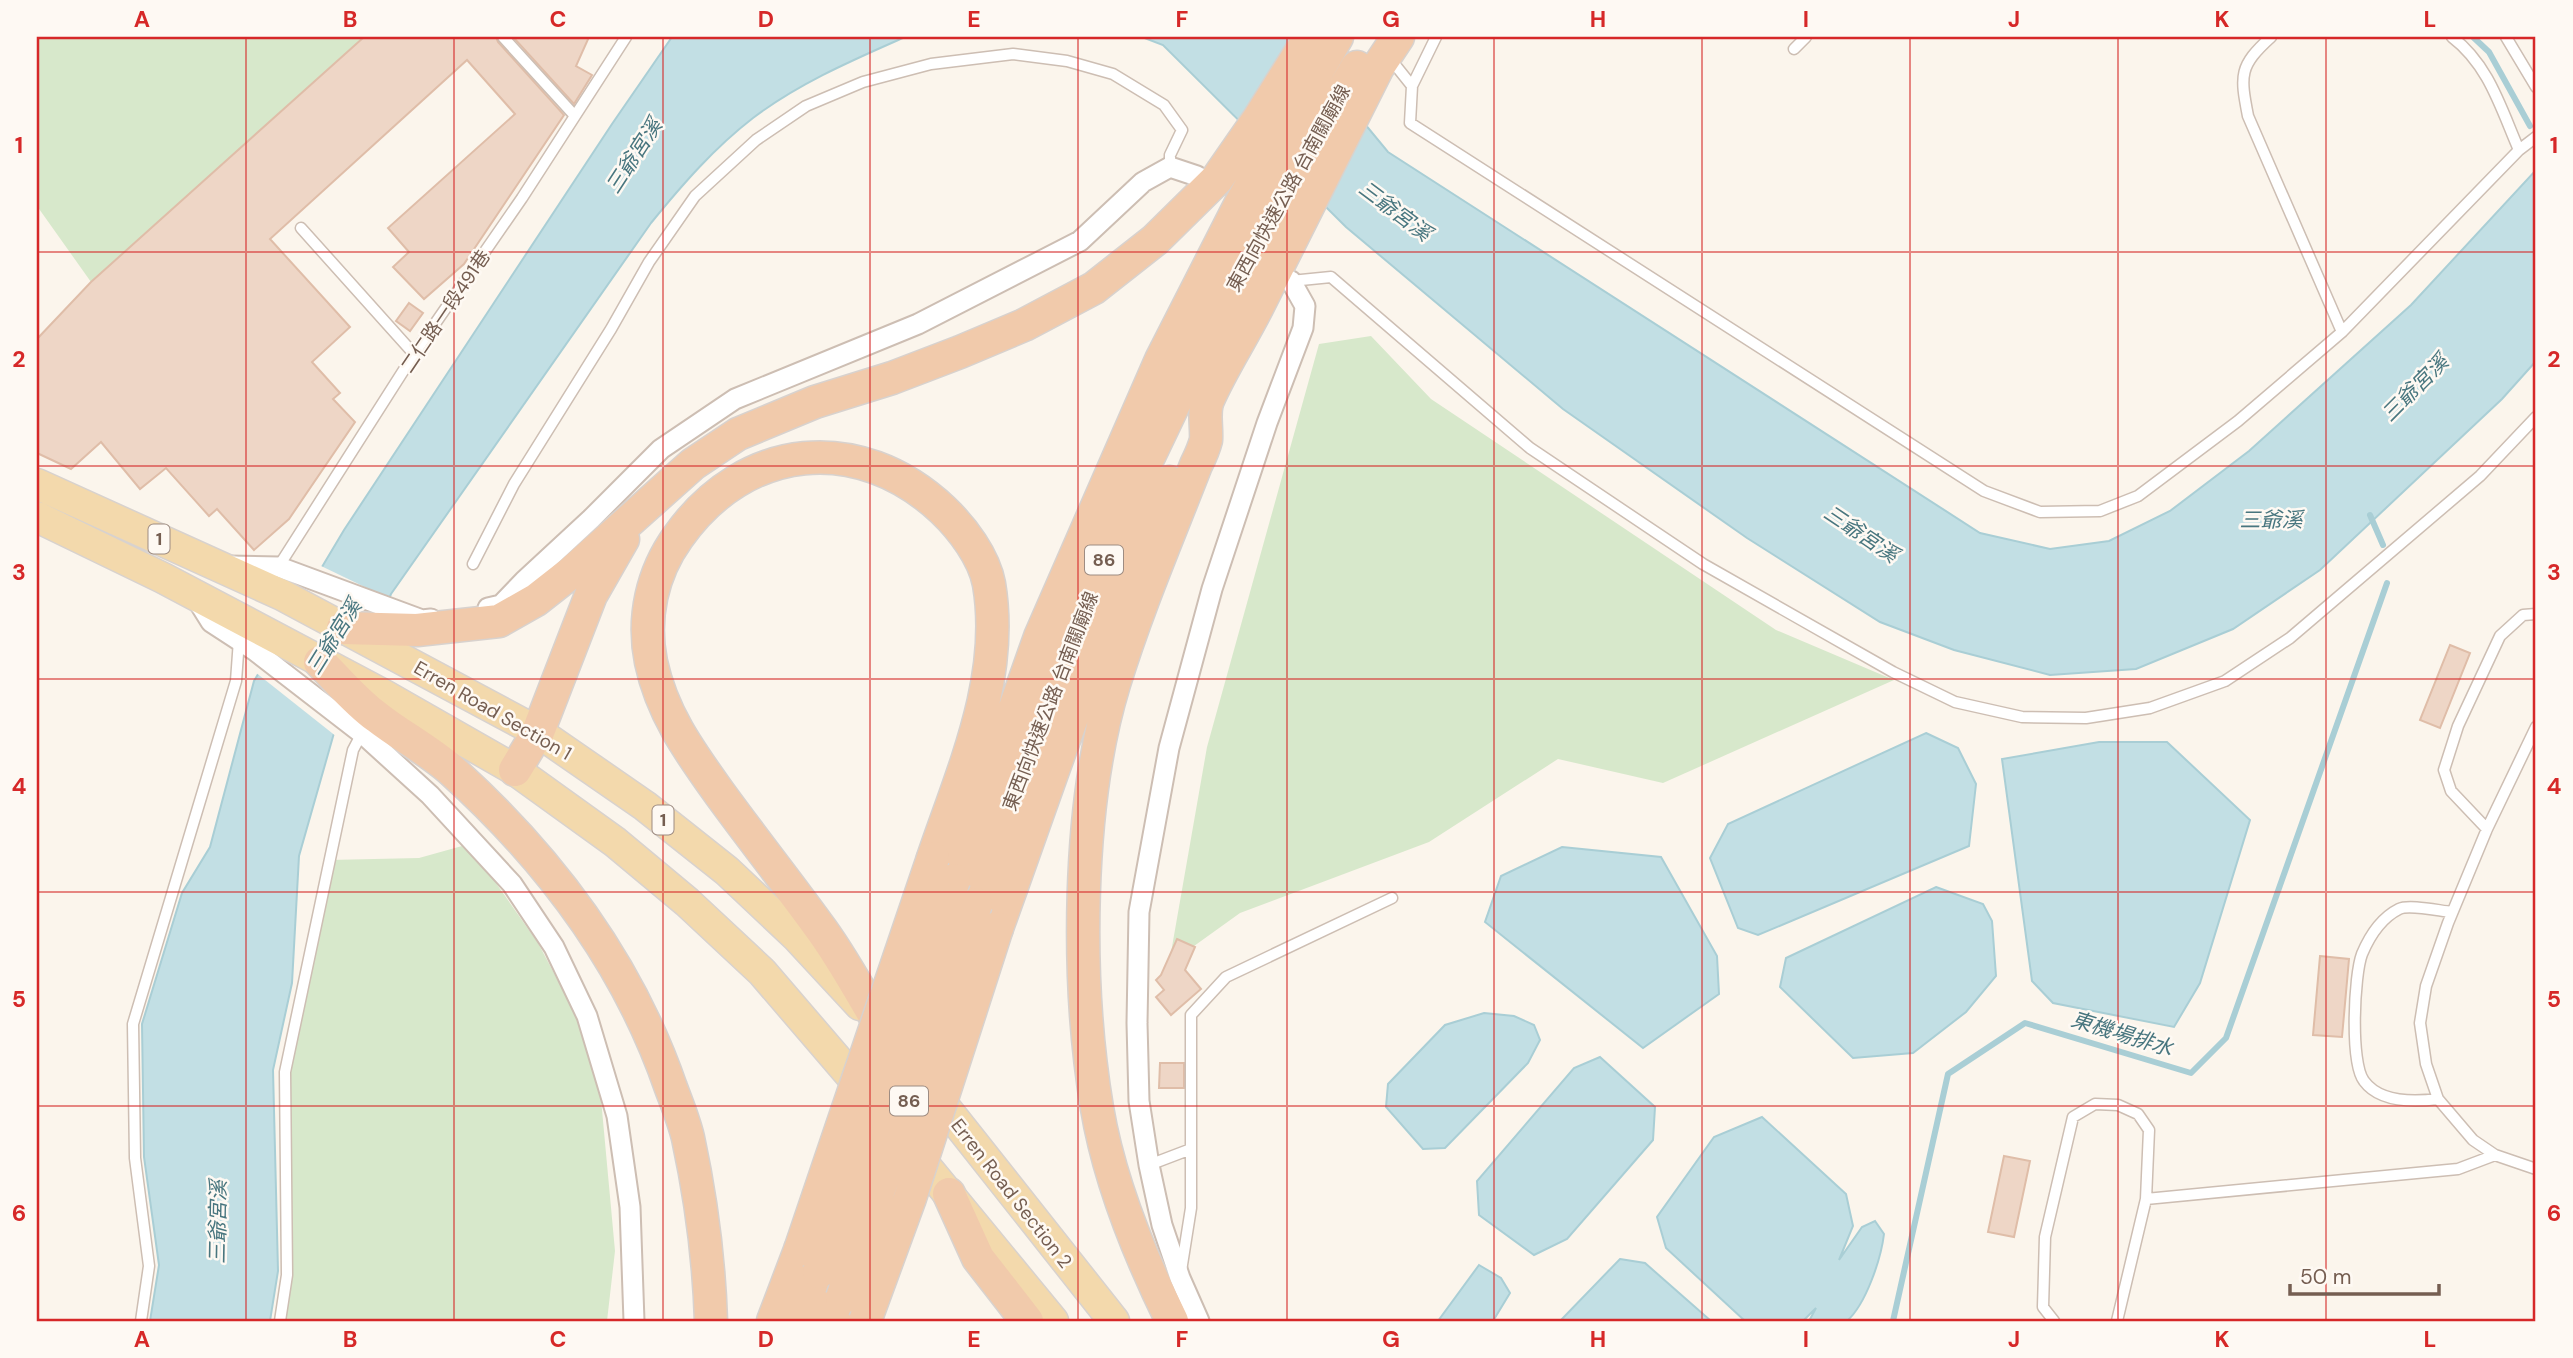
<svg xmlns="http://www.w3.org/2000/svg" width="2573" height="1358" viewBox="0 0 2573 1358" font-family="'DM Sans','Noto Sans TC',sans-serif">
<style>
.green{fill:#d7e8cb}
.water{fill:#c2dfe4;stroke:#a9ced5;stroke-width:2}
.pier{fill:#fbf5ec}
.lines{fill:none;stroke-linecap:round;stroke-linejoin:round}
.stream{stroke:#a9ced5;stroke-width:6}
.building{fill:#eed6c6;stroke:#dfbda8;stroke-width:2}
.service-casing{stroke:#cdbeb3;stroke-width:13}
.minor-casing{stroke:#cdbeb3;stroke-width:23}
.primary-casing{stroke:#d8d2ce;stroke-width:33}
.trunk-casing{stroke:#d8d2ce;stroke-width:35}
.service{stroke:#fff;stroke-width:10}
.minor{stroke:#fff;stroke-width:19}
.primary{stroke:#f3d9ac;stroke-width:30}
.trunk{stroke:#f1caab;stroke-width:32}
.trunk-bridge-casing{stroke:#d8d2ce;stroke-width:35;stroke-linecap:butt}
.trunk-bridge{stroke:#f1caab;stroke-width:32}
.grid{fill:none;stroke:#d62828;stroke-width:2;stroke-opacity:0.55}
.labels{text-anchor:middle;stroke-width:5;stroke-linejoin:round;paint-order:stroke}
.shield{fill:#fef9f3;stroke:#9e8c82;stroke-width:2}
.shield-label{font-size:18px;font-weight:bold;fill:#755e51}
.street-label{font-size:19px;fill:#755e51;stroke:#fef9f3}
.water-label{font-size:21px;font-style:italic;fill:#48767f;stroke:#fef9f3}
.neatline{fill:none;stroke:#d62828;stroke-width:2.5}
.grid-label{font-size:23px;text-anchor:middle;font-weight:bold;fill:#d62828}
</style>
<rect width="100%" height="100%" fill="#fbf5ec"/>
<!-- green -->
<path class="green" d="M37 37H364L91 282 37 206Z
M1371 336 1431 399 1776 630 1894 680 1663 783 1558 759 1429 842 1240 913 1169 964 1207 747 1319 344Z
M462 846 491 876 538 943 580 1022 601 1099 615 1251 607 1321H280L287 1275 285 1072 329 860 419 858Z"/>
<!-- water -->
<path class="water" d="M672 37H905C853 60 799 83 753 118 714 148 682 185 651 223L391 594 336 726 299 856 292 983 273 1070 278 1271 270 1321H150L159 1265 144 1157 142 1024 182 893 210 847 254 681 344 530 612 124Z
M1142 37H1293L1388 152 1980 533 2050 549 2109 541 2170 511 2249 451 2411 305 2536 170V361L2502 399 2320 570 2233 629 2136 669 2050 675 1954 650 1880 622 1747 538 1563 409 1346 227 1163 45Z
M1926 733 1958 748 1976 784 1969 846 1758 935 1738 928 1710 858 1728 824Z
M2099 742H2167L2250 820 2200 983 2174 1027 2053 1003 2032 981 2002 759Z
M1562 847 1661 857 1717 956 1719 994 1643 1048 1485 922 1501 876Z
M1936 887 1983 904 1992 921 1996 976 1966 1012 1913 1053 1853 1058 1780 987 1786 958Z
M1484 1013 1514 1016 1534 1025 1540 1040 1528 1063 1445 1148 1423 1149 1386 1107 1388 1084 1445 1025Z
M1600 1057 1655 1107 1653 1140 1567 1239 1534 1255 1479 1215 1477 1181 1574 1068Z
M1762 1117 1846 1194 1853 1226 1839 1260 1862 1227 1875 1221 1884 1234C1881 1259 1866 1304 1847 1321H1809L1816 1308 1803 1321H1745L1666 1248 1657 1217 1714 1137Z
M1620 1259 1645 1263 1711 1321H1560Z
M1479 1265 1501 1278 1510 1293 1493 1321H1438Z"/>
<!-- pier -->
<path class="pier" d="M319 565 392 600 337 737 255 672Z"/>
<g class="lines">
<!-- stream -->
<path class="stream" d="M2473 37 2489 52 2530 126
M2370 515 2383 545
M1893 1321 1948 1074 2025 1023 2191 1073 2226 1038 2387 583"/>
</g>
<!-- building -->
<path class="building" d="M364 37H496L498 42 564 115 464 264 424 299 393 267 409 252 388 228 515 114 467 60 270 239 350 327 312 362 340 393 333 399 355 422 289 519 254 550 217 509 209 516 166 468 140 489 101 442 71 469 37 453V339L91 282Z
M513 37H589L576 66 592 75 574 104Z
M409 303 423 313 410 331 396 321Z
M2450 645 2470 653 2440 728 2420 720Z
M1177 939 1195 947 1185 970 1201 989 1171 1015 1156 997 1164 990 1156 980 1161 975Z
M2320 956 2349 959 2342 1037 2313 1035Z
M1160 1063H1184V1088H1159Z
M2004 1156 2030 1161 2014 1237 1988 1232Z"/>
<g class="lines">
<defs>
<path id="service" d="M503 37 575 116
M1436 37 1412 86 1410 123 1984 491 2040 512 2100 511 2138 496 2238 421 2342 332 2519 150 2536 137
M2271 37C2239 66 2240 75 2248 116L2342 332
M2452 37C2489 65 2501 109 2519 150
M2506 37 2536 87
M1794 49 1806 37
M1396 66 1412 86
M301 228 414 354
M1291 281 1331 277 1530 448 1703 564 1893 672 1955 702 2022 717 2086 718 2150 708 2225 681 2290 638 2480 476 2536 417
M473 564 514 484 611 329 649 262 695 196 756 140 806 106 863 82 931 64 1013 54 1067 61 1113 74 1164 105 1182 130 1170 155V167
M277 569 414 354 522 198 626 37
M2536 727 2487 829 2448 923 2426 986 2420 1023 2426 1064 2438 1099 2473 1140 2495 1155 2536 1169
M2487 829 2451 791 2444 770 2458 726 2500 636 2523 615 2536 614
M2438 1099C2414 1102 2380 1103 2364 1081 2350 1063 2354 975 2362 954 2370 935 2381 918 2399 909 2409 904 2440 911 2452 912
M1149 1165 1191 1149
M1181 1271 1191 1208V1015L1226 977 1392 898
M141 1321 149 1266 135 1158 133 1024 236 681 239 640
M280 1321 287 1275 285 1072 353 750 362 733
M2054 1321 2043 1307 2045 1237 2073 1117 2095 1104 2118 1105 2138 1114 2149 1130 2146 1199
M2117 1321 2146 1199 2458 1169 2495 1155"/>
<path id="minor" d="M229 566 279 567 422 620 431 619
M196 598 211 622 254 650 364 735 430 795 512 884 554 947 587 1016 617 1116 630 1207 634 1321
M488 608 501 605 524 581 591 519 661 449 735 399 918 324 1080 241 1143 182 1170 167 1197 176
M1199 1321 1180 1278 1162 1225 1149 1165 1139 1101 1137 1023 1139 912 1169 748 1212 589 1267 423 1303 328 1305 306 1291 281"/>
<path id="primary" d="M37 484 282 595 538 732 645 806 727 871 797 937 860 1005
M37 517 163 578 384 695 515 770 615 842 687 902 762 972 871 1099
M928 1086 1114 1321
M909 1146 1053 1321"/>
<path id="trunk" d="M343 628 417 630 499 621 536 600 573 571 693 464 738 434 815 402 892 378 960 352 1024 325 1094 288 1155 240 1217 179 1258 120 1310 37
M320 662C338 680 356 702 377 717 400 735 428 750 450 769 548 857 628 963 671 1088 677 1104 684 1121 688 1138 701 1198 709 1260 711 1321
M515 770 538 732 591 595 623 539
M954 880 1040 637 1161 360 1240 205 1337 37
M976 904 1058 673 1131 494 1185 381 1262 228 1357 67
M997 928C1051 779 1100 625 1169 482
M884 1031C862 996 843 958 818 925 786 881 752 838 720 794 690 752 662 714 651 662 642 618 652 573 678 537 745 442 859 431 943 510 962 528 984 557 989 584 1005 678 963 770 933 858
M949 1194 978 1258 1027 1321
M773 1321 800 1250
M801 1321 819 1272
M833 1321 842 1298
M1172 1321C1140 1256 1109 1180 1097 1108 1076 982 1077 805 1114 684 1137 609 1168 537 1196 465 1200 457 1204 448 1206 440 1207 427 1203 412 1208 400 1222 368 1242 338 1258 306 1298 227 1338 147 1378 67L1398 37"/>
</defs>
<!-- service casing -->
<use href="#service" class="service-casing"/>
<!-- minor casing -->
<use href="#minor" class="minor-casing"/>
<!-- primary casing -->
<use href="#primary" class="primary-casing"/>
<!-- trunk casing -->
<use href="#trunk" class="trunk-casing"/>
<!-- service -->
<use href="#service" class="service"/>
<!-- minor -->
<use href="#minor" class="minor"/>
<!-- primary -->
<use href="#primary" class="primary"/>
<!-- trunk -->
<use href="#trunk" class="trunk"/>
<defs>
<path id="trunk-bridge" d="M800 1250 933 858
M819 1272 954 880
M842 1298 976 904
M865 1321 910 1198 997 928"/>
</defs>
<!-- trunk-bridge casing -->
<use href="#trunk-bridge" class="trunk-bridge-casing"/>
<!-- trunk-bridge -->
<use href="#trunk-bridge" class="trunk-bridge"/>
</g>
<!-- grid -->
<path class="grid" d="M246 37V1321M454 37V1321M663 37V1321M870 37V1321M1078 37V1321M1287 37V1321M1494 37V1321M1702 37V1321M1910 37V1321M2118 37V1321M2326 37V1321M37 252H2536M37 466H2536M37 679H2536M37 892H2536M37 1106H2536"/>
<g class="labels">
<!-- shield labels -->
<g class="shield">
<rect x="148.5" y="524.5" width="21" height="29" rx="5"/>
<rect x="1085" y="545.5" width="38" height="29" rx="5"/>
<rect x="652.5" y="805.5" width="21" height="29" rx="5"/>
<rect x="890" y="1086.5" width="38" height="29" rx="5"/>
</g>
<g class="shield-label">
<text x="159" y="545">1</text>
<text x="1104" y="566">86</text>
<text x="663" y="826">1</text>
<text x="909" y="1107">86</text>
</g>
<!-- street labels -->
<g class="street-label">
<text transform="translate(1288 188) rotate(-61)" y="7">東西向快速公路 台南關廟線</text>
<text transform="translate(445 311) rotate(-56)" y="7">二仁路一段491巷</text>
<text transform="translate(1050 701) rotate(-69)" y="7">東西向快速公路 台南關廟線</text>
<text transform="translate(493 710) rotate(30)" y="7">Erren Road Section 1</text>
<text transform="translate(1012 1193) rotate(52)" y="7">Erren Road Section 2</text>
</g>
<!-- water labels -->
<g class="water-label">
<text transform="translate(634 156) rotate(-57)" y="7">三爺宮溪</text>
<text transform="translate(1395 211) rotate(37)" y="7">三爺宮溪</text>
<text transform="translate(2415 388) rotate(-45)" y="7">三爺宮溪</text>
<text x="2271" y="527">三爺溪</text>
<text transform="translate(1861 534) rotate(34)" y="7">三爺宮溪</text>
<text transform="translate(334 637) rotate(-58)" y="7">三爺宮溪</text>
<text transform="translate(2122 1034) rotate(17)" y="7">東機場排水</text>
<text transform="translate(218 1222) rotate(-89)" y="7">三爺宮溪</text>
</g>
</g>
<!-- border -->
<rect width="2573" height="1358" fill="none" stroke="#fef9f3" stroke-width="77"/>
<!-- scale -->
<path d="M2290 1284v10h149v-10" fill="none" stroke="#755e51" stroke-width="3.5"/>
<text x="2300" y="1284" font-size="21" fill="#755e51" stroke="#fef9f3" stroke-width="5" paint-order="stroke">50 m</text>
<rect x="38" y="38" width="2496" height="1282" class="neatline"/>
<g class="grid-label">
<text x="142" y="27">A</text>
<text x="350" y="27">B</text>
<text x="558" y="27">C</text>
<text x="766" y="27">D</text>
<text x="974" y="27">E</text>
<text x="1182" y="27">F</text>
<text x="1391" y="27">G</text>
<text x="1598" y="27">H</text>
<text x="1806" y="27">I</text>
<text x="2014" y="27">J</text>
<text x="2222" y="27">K</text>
<text x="2430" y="27">L</text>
<text x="19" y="153">1</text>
<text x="2554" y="153">1</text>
<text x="19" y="367">2</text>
<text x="2554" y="367">2</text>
<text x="19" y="580">3</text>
<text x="2554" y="580">3</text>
<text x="19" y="794">4</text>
<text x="2554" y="794">4</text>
<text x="19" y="1007">5</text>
<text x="2554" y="1007">5</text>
<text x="19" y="1221">6</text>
<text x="2554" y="1221">6</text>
<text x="142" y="1347">A</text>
<text x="350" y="1347">B</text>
<text x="558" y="1347">C</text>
<text x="766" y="1347">D</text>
<text x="974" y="1347">E</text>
<text x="1182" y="1347">F</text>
<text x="1391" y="1347">G</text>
<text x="1598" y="1347">H</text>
<text x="1806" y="1347">I</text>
<text x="2014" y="1347">J</text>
<text x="2222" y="1347">K</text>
<text x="2430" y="1347">L</text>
</g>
</svg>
